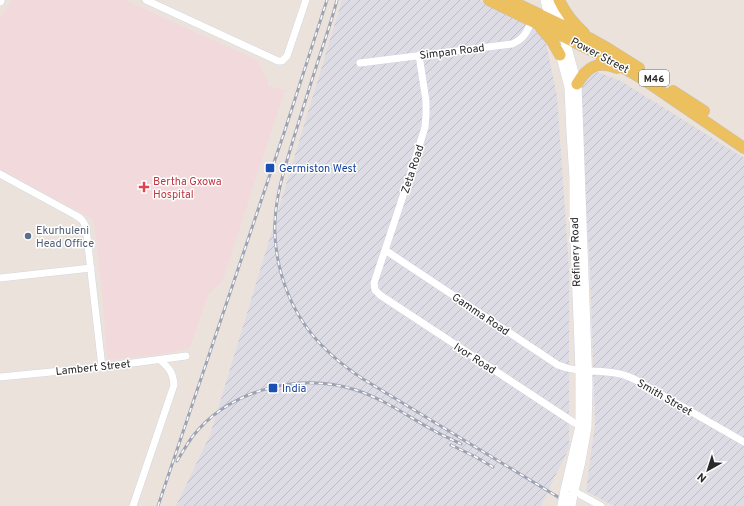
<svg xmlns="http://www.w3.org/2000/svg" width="744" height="506" viewBox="0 0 744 506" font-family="Overpass,sans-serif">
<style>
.industrial{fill:url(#industrial-furrows)}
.medical{fill:#f2d9dc}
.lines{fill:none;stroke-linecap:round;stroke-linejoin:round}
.street-casing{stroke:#d1d6e2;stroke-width:8}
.secondary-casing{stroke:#d1d6e2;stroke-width:10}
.primary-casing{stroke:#c3c3c3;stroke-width:12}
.street{stroke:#fff;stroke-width:7}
.secondary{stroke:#fff;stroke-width:9}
.primary{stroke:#ecbf5f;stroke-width:11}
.rail-casing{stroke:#9ea3b3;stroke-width:3}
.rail{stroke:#fff;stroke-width:1.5;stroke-dasharray:4.5;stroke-linecap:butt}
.secondary-bridge-casing{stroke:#d1d6e2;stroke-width:10;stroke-linecap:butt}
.secondary-bridge{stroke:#fff;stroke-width:9}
.transit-dot{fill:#1a4fb4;stroke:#fff;stroke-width:1.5}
.health-dot{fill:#e0444e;stroke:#fff;stroke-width:1.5}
.service-dot{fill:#5c6f8a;stroke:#fff;stroke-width:1.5}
.labels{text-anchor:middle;stroke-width:3;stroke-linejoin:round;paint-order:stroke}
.shield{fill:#fff;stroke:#696969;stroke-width:1}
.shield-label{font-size:10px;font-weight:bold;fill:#292929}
.street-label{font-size:11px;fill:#292929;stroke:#fff}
.transit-label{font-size:11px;fill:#164399;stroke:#fff;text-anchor:start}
.health-label{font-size:11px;fill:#be3a42;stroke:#fff;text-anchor:start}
.service-label{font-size:11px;fill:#4e5e75;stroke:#fff;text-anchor:start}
</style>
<defs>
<pattern id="industrial-furrows" width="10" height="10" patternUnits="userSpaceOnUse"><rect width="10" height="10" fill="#dddce4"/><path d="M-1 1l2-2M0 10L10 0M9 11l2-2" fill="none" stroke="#bebdc4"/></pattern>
</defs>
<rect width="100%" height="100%" fill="#ebe3db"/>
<!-- industrial -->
<path class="industrial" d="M342 0H479L543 29 557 96 569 268V448L542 503 541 506H176L210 435Z
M598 72 621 81 744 158V506H614L586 491 595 424 590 269 579 101 581 84 588 76Z"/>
<!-- medical -->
<path class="medical" d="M12 0H125L257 60 268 81V86L285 90 223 280 208 295 190 348 163 354 107 360 103 303 95 230 92 219 0 169V18Z"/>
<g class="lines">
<defs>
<path id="street" d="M146 0 278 61H282L287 56 306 0
M419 55 426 101V115L425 127 413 166 374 283 375 290 380 295 573 422 580 426 584 427
M360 63 512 44C524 39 526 33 532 21
M0 174 75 215C81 218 84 221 86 228L102 367
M385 250 558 365C577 373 596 370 615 373 623 374 630 377 636 380L744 442
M0 278 91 268
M0 377 102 367 186 356
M570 489 601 506
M133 506 174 385C173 372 169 368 160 360"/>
<path id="secondary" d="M545 0 551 23
M554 0 577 84 588 385 587 427 581 461 573 495
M0 1V0
M559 49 569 87 571 132 574 178V216L580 371V426L565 490"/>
<path id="primary" d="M489 0 603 56 643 79 744 148
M509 0 591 39 607 48 639 68
M559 0C565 13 573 23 584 33
M541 28 552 41 560 55
M577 84C587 67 598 60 617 68
M673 91 704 111"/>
</defs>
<!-- street casing -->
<use href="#street" class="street-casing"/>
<!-- secondary casing -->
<use href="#secondary" class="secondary-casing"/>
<!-- primary casing -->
<use href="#primary" class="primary-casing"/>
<!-- street -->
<use href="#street" class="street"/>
<!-- secondary -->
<use href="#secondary" class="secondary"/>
<!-- primary -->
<use href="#primary" class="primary"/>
<defs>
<path id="rail" d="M337 0C332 19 326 37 320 55 311 82 303 109 294 137 286 164 276 193 275 222 274 237 276 251 279 265 291 317 319 350 363 379L573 506
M451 445 478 458
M474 456 493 467
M177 461C182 453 187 444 193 436 230 389 300 372 356 390 383 399 406 415 431 429 441 435 451 439 461 444
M158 506 285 130 327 0"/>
</defs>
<!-- rail casing -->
<use href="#rail" class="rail-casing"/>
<!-- rail -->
<use href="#rail" class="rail"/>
<defs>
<path id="secondary-bridge" d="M562 506 565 490
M571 506 573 495"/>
</defs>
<!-- secondary-bridge casing -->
<use href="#secondary-bridge" class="secondary-bridge-casing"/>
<!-- secondary-bridge -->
<use href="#secondary-bridge" class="secondary-bridge"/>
</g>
<!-- markers -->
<g class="transit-dot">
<rect x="265" y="163" width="10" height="10" rx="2"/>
<rect x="268" y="383" width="10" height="10" rx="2"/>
</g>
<path class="health-dot" d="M142 181h4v4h4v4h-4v4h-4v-4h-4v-4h4z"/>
<circle class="service-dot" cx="28" cy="236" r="4"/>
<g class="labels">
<!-- shield labels -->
<rect class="shield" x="639" y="70" width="30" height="16" rx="3"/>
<g class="shield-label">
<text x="654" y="82">M46</text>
</g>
<!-- street labels -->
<g class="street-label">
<text transform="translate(452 51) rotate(-7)" y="4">Simpan Road</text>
<text transform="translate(600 55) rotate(28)" y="4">Power Street</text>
<text transform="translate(412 169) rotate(-72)" y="4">Zeta Road</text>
<text transform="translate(575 252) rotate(-92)" y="4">Refinery Road</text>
<text transform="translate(481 314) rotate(34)" y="4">Gamma Road</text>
<text transform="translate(475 358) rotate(33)" y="4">Ivor Road</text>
<text transform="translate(93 367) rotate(-6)" y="4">Lambert Street</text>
<text transform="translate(665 397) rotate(30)" y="4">Smith Street</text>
</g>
<!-- transit labels -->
<g class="transit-label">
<text x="279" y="172">Germiston West</text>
<text x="282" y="392">India</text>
</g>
<!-- health labels -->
<g class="health-label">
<text x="153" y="185">Bertha Gxowa<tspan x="153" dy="13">Hospital</tspan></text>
</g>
<!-- service labels -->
<g class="service-label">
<text x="36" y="234">Ekurhuleni<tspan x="36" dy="13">Head Office</tspan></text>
</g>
</g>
<!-- north arrow -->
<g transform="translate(708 470) rotate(219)" stroke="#ffffff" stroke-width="3" paint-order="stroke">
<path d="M0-3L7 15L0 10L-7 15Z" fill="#292929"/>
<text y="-6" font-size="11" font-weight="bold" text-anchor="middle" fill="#292929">N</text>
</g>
</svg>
